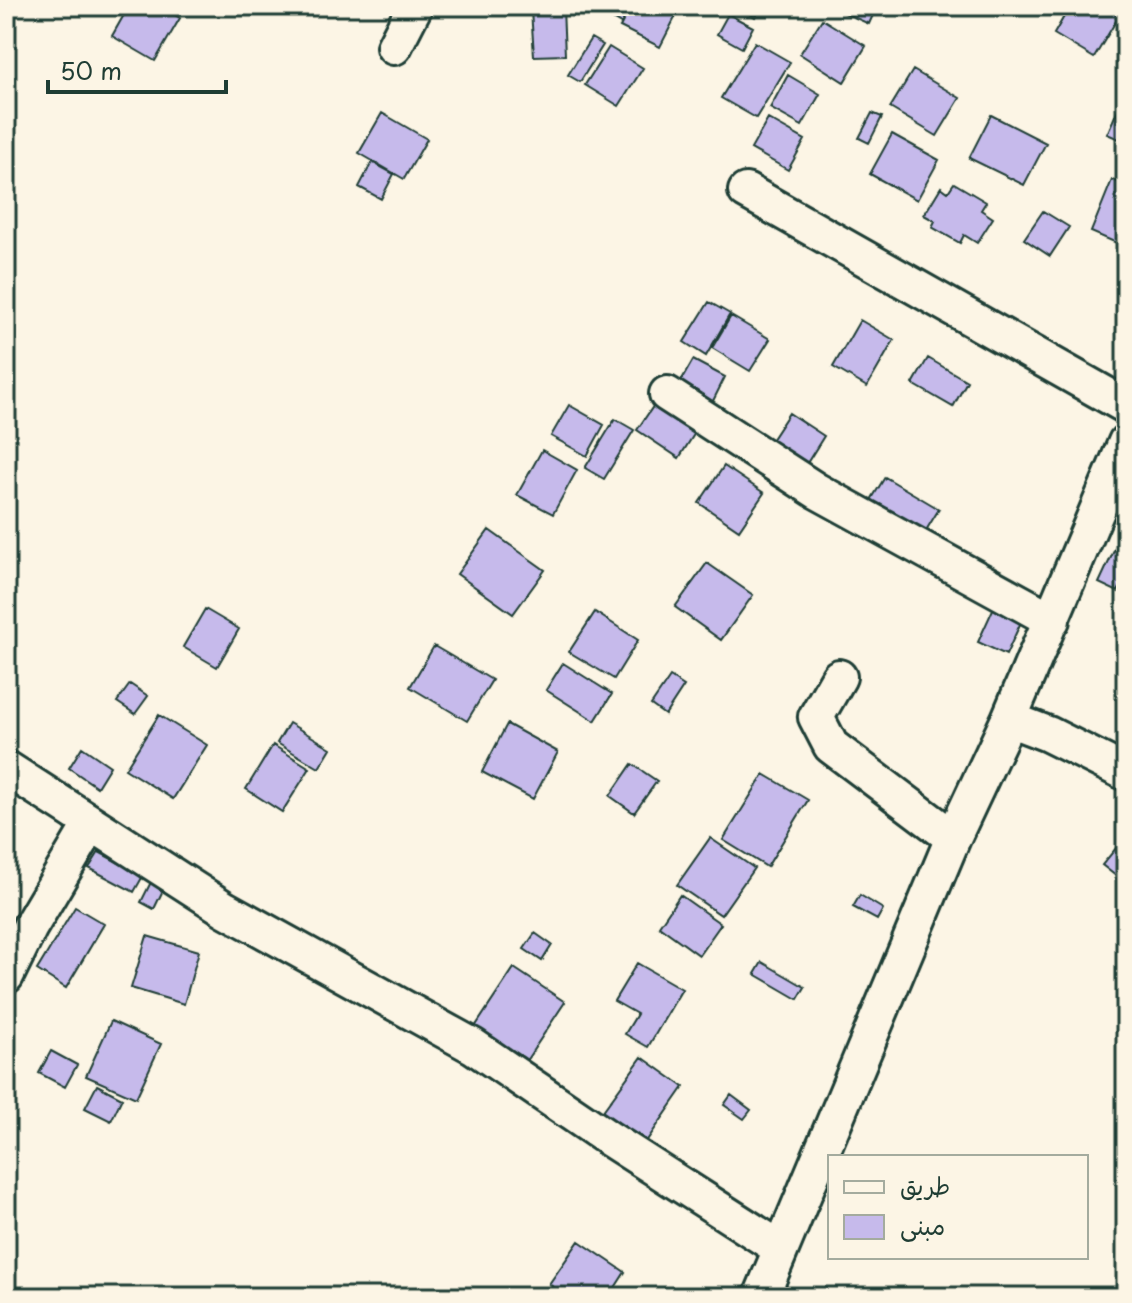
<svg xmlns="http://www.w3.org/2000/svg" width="1132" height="1303" viewBox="0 0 1132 1303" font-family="'Playpen Sans','Playpen Sans Arabic',sans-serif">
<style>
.building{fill:#c6baeb;stroke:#1f3d34;stroke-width:2}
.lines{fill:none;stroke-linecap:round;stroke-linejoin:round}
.minor-casing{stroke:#1f3d34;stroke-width:40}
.minor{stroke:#fcf5e5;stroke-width:34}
</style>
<rect width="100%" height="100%" fill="#fcf5e5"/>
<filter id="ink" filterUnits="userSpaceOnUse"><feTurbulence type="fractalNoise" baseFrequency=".0125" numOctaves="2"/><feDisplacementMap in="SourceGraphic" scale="16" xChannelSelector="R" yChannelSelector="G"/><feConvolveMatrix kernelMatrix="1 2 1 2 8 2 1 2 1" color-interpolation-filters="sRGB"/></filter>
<g filter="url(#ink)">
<!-- building -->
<path class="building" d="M129 6H159L180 18 155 61 112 36Z
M608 6H631L621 24 604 14Z
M631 6H681L660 47 620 27Z
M736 6H762L755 17Z
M829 6H877L869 24Z
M1070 6H1102L1119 16 1094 58 1054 34Z
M563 8 565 55 534 56 531 10Z
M728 14 753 27 742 48 717 34Z
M822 19 866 46 844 82 800 54Z
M591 38 603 45 580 82 568 75Z
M755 42 790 62 756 118 721 98Z
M609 47 643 68 619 106 585 85Z
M913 70 960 98 937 136 890 108Z
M788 75 820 94 802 126 770 108Z
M1122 100 1126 102V142L1107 134Z
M382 113 427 139 404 179 359 153Z
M872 113 882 117 869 143 859 138Z
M991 115 1046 143 1024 185 969 158Z
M768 119 805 140 788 170 751 149Z
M892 134 939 160 917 200 870 174Z
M372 162 394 174 381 199 359 187Z
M1112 180 1126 185V247L1091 232Z
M954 183 986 202 981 210 993 218 977 243 964 235 960 243 932 227 935 221 924 215 941 187 948 192Z
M1043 211 1069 227 1050 256 1024 239Z
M709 302 730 314 706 356 684 342Z
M731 316 770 339 750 371 712 348Z
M860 320 894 340 867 387 833 367Z
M928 358 967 381 953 407 913 384Z
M693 360 725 377 711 405 677 388Z
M569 405 604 425 587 456 551 436Z
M654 405 664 412 700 425 679 458 637 430Z
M789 413 824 436 802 471 766 448Z
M615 419 634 430 604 479 585 468Z
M542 450 577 470 553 514 517 495Z
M724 466 764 493 739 530 699 503Z
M885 477 939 509 922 537 868 505Z
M1126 525V575L1118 592 1099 583Z
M489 530 545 570 513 614 457 574Z
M707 563 753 595 721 640 675 607Z
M994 607 1022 620 1006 655 978 642Z
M205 609 239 629 217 667 183 647Z
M595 612 638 640 614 679 569 652Z
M434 646 492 680 467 721 410 687Z
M563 663 612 694 595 721 546 690Z
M670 677 684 686 665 715 651 705Z
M130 684 148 696 135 714 117 702Z
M159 715 207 745 173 799 125 769Z
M289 723 331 748 319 768 277 743Z
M507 724 558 752 533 799 482 772Z
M273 745 310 768 282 812 246 789Z
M82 747 110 766 97 787 69 768Z
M632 764 657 781 634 813 610 796Z
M764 774 808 800 767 867 723 840Z
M1126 836V884L1102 865Z
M710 838 754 868 721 915 677 885Z
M99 852 143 876 134 892 89 868Z
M153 878 166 884 154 909 141 902Z
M680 895 721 924 699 955 659 926Z
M860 895 883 909 877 920 853 907Z
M75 907 104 924 66 988 37 970Z
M535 933 552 945 542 961 524 949Z
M147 936 199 951 184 1004 131 988Z
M762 962 805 987 798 999 755 974Z
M637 963 682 989 648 1047 625 1034 637 1014 614 1001Z
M514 968 565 1002 524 1064 473 1030Z
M111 1021 161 1044 136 1098 86 1076Z
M51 1051 77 1065 65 1087 39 1073Z
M642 1057 684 1087 643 1146 600 1115Z
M97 1085 122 1098 111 1121 85 1108Z
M731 1095 751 1110 744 1119 724 1105Z
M579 1241 625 1272 609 1297H567L549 1284Z"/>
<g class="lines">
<defs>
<path id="minor" d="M394 47 415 6
M746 191 1126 406
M667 394 817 491 1052 620
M839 677 816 717 831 746 953 838
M1009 719 1048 734 1126 773
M6 768 225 909 473 1046 608 1138 781 1249
M6 976 30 927 91 824
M761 1297 953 838 1009 719 1126 442"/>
</defs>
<!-- minor casing -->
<use href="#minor" class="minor-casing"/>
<!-- minor -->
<use href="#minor" class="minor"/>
</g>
</g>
<!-- margin -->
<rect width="1132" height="1303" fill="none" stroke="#fcf5e5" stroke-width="32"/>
<rect x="16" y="16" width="1100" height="1271" fill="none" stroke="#1f3d34" stroke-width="3" filter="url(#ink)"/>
<!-- legend -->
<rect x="828" y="1155" width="260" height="104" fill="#fcf5e5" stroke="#a4ab9e" stroke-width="2"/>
<rect x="844" y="1181" width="40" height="12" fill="#fcf5e5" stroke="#a4ab9e" stroke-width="2"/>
<text x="900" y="1195" font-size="24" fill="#1f3d34">طريق</text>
<rect x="844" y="1215" width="40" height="24" fill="#c6baeb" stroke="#a4ab9e" stroke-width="2"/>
<text x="900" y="1235" font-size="24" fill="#1f3d34">مبنى</text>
<!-- scale -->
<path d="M48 80v12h178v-12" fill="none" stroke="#1f3d34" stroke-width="4"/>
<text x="60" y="80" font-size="24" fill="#1f3d34" stroke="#fcf5e5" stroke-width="6" paint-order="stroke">50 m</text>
</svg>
